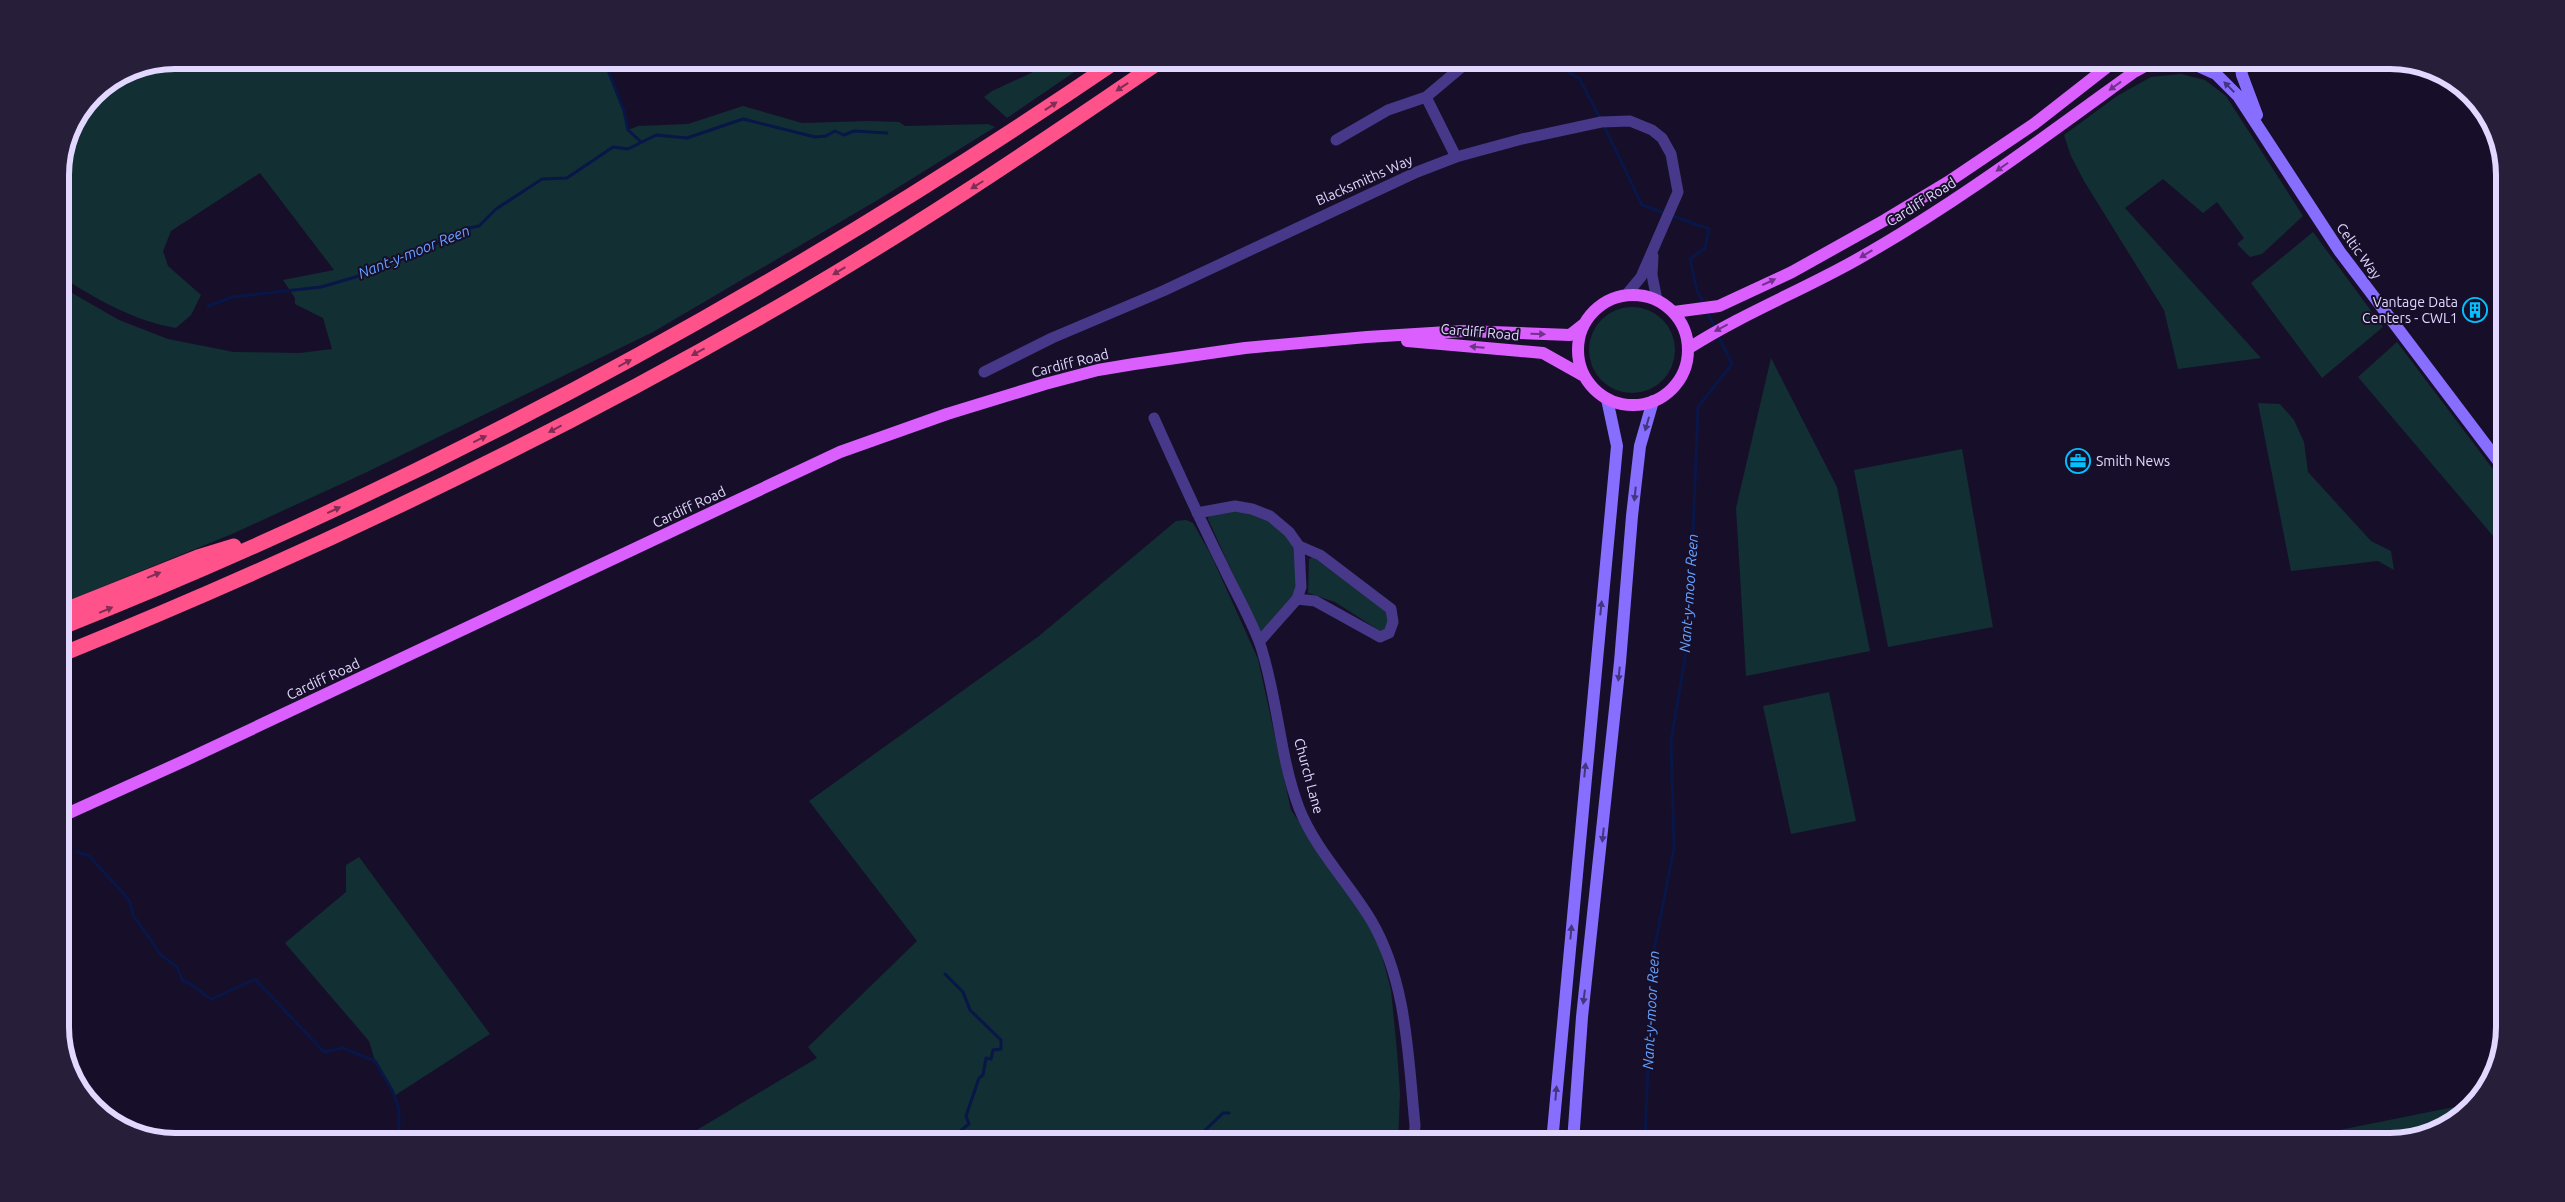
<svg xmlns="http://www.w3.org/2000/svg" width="2565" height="1202" viewBox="0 0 2565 1202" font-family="Ubuntu,sans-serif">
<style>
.green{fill:#122f33}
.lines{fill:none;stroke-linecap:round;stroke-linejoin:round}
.stream{stroke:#081648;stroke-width:3}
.street{stroke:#47388a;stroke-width:11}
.secondary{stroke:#876eff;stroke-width:12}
.primary{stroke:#db5eff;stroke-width:12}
.highway{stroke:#ff528a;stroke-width:15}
.oneway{fill:#6f3389}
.oneway2{fill:#7f2d55}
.oneway3{fill:#44357f}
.labels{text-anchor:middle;stroke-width:4;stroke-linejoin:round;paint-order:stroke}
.street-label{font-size:14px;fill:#e1d7ff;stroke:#170f29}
.poi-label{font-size:14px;fill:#e1d7ff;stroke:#170f29;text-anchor:end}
.water-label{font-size:15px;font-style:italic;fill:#65a0ff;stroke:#170f29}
.rim{fill:none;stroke:#e1d7ff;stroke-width:6}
</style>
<rect width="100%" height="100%" fill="#170f29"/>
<!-- green -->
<path class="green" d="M175 60H604L624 111 628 130 638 126 688 124 743 106 802 123 868 121 899 122 905 126 988 124 995 127 881 198 653 332 365 473 232 534 60 604V286L119 320 168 339 234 352 300 353 332 349 323 318 295 304V298L283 280 334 270 260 173 171 231 163 251 168 266 201 295 191 315 176 328C134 321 96 299 60 276 60 195 44 113 130 70 142 63 161 63 175 60Z
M1059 60H1092L1007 118 984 97 992 91Z
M2181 74 2205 80 2226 96 2303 216 2262 254 2250 257 2237 244 2244 238 2217 202 2203 213 2163 179 2125 208 2261 358 2178 369 2164 310 2084 181 2071 156 2064 135 2117 96 2151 77Z
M2313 232 2383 327 2322 378 2251 283Z
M1589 350a43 43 0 1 1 86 0a43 43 0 1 1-86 0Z
M2397 342 2505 485V550L2358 377Z
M1771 358 1837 487 1870 651 1746 676 1736 508Z
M2258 403 2280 404 2294 420 2304 442 2308 472 2371 541 2391 551 2394 570 2378 561 2291 571Z
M1962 449 1993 627 1888 647 1854 470Z
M1234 511 1259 514 1293 541C1301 596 1299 594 1262 633L1259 632 1208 519 1209 515Z
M1186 520 1193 523 1211 555 1258 659 1291 810 1370 926 1380 948 1391 990 1397 1051 1400 1093 1398 1142H677L817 1058 808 1047 917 941 809 801 1039 636 1176 521Z
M1313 557 1390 613 1386 629 1380 631 1335 602 1308 593 1309 559Z
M1829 692 1856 821 1791 834 1763 706Z
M359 857 490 1034 394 1096 392 1090 375 1061 369 1041 285 943 346 892V865Z
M2469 1104 2454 1122 2390 1142H2280Z"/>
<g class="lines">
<!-- stream -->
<path class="stream" d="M604 60 624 111 628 130 640 141
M1553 60 1559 67 1579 78 1601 120
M1604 126 1642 205 1709 229 1705 248 1690 259 1697 291 1704 304
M208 306 233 297 321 287 376 271 395 261 413 256 464 229 479 226 496 209 542 179 567 178 613 147 628 149 656 135 687 138 743 119 815 137 826 136 835 131 844 135 854 131 887 133
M1707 312 1716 329
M77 852 89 856 124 894 130 902 133 915 161 955 177 967 183 981C195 983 201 995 212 999L255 979 324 1052 343 1048 375 1061 392 1090 399 1109V1137L403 1142
M945 974 963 992 970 1010 1001 1040V1049L993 1050 991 1059 986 1058 983 1075 979 1078 966 1116 969 1124 954 1136 951 1142
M1193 1142 1223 1113H1229
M1645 1142 1652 961 1674 848 1671 741 1689 635 1698 407 1732 364 1718 335"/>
<!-- street -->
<path class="street" d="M1426 97 1456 157
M1336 140 1388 110 1426 97 1470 60
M1653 256 1652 275 1657 300
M984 372 1052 338 1163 291 1417 172 1456 157 1522 139 1601 122 1630 121 1652 130 1662 138 1671 154 1678 192 1641 277 1626 295
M1154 418C1176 467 1198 516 1222 564 1234 590 1250 617 1260 644 1278 697 1279 755 1299 808 1315 849 1348 882 1371 920 1407 981 1408 1056 1415 1125L1414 1142
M1197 513 1235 506 1252 509 1270 516 1289 532 1299 546 1301 587 1297 599 1259 642
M1297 599 1315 601 1380 637 1389 633 1393 622 1391 609 1320 555 1299 546"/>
<!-- secondary -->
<path class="secondary" d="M2185 60 2216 74 2238 96 2340 252 2505 470
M2240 60 2242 75 2257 115
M1552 1142 1617 446 1607 399
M1573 1142 1582 1017 1620 662 1632 516 1640 446 1653 401"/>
<!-- primary -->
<path class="primary" d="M1578 350a55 55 0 1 1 110 0a55 55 0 1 1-110 0Z
M1674 312 1719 306 1792 272 1885 220 1948 182 2034 124 2116 60
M1407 341 1543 353 1584 376
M1689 348C1742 314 1801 291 1856 260 1954 205 2043 138 2134 72L2156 60
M60 817 186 760 840 452 947 414 1045 384 1098 370 1134 364 1245 348 1367 337 1464 331 1570 335 1584 324"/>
<!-- highway -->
<path class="highway" d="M60 612 198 557 234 546
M60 628C434 480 786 286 1118 60
M60 655C302 557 537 445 764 315 901 237 1032 149 1162 60"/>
</g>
<!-- one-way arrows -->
<defs><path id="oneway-solid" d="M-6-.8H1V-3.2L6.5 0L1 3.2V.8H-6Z" transform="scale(1.25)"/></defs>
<g class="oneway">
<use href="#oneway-solid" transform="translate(2115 86) rotate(144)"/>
<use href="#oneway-solid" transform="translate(2002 167) rotate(145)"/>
<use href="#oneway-solid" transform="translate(1866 254) rotate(149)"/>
<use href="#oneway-solid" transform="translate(1769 282) rotate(-25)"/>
<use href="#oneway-solid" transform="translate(1721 328) rotate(152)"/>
<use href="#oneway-solid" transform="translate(1538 334) rotate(2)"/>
<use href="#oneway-solid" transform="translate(1477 347) rotate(-175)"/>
</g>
<g class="oneway2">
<use href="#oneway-solid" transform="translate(1122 87) rotate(146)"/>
<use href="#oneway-solid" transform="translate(1051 106) rotate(-34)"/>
<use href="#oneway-solid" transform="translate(977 185) rotate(148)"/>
<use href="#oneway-solid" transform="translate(839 271) rotate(149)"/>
<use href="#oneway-solid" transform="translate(698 352) rotate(151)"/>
<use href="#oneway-solid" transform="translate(625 363) rotate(-28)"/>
<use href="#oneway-solid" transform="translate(555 429) rotate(152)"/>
<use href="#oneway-solid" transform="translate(480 439) rotate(-26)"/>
<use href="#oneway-solid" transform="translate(334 510) rotate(-25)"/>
<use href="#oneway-solid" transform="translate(154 575) rotate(-22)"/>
<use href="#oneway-solid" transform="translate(106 610) rotate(-23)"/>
</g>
<g class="oneway3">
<use href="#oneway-solid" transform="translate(2229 87) rotate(-135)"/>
<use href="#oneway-solid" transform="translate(1647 424) rotate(106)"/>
<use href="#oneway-solid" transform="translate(1635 494) rotate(96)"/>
<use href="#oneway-solid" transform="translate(1601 608) rotate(-84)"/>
<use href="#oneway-solid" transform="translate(1619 674) rotate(96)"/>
<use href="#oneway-solid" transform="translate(1585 770) rotate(-84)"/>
<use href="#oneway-solid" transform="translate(1603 835) rotate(96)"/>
<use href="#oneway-solid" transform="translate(1571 932) rotate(-85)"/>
<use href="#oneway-solid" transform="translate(1584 997) rotate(97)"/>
<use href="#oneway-solid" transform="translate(1556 1093) rotate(-85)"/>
</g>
<!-- icons -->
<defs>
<symbol id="building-ring" viewBox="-11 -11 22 22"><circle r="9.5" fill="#170f29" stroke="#03c0ff" stroke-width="1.5"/><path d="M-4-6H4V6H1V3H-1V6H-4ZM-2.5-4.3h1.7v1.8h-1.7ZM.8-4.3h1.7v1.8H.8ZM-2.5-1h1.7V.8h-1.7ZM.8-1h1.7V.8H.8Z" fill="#03c0ff"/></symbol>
<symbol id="office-ring" viewBox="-11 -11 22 22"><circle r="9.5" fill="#170f29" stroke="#03c0ff" stroke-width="1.5"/><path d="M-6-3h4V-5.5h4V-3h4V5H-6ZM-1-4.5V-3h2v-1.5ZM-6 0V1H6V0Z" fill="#03c0ff"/></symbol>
</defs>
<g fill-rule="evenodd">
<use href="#building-ring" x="2461" y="296" width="28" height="28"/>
<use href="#office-ring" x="2064" y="447" width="28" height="28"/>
</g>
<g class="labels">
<!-- street labels -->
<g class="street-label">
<text transform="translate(1364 180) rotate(-24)" y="5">Blacksmiths Way</text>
<text transform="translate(1921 202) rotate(-32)" y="5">Cardiff Road</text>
<text transform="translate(2359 251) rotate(54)" y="5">Celtic Way</text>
<text transform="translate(1480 332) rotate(5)" y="5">Cardiff Road</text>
<text transform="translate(1070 363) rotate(-14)" y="5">Cardiff Road</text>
<text transform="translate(689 507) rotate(-25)" y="5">Cardiff Road</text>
<text transform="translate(323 679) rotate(-25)" y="5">Cardiff Road</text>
<text transform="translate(1309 776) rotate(75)" y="5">Church Lane</text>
</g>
<!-- poi labels -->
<g class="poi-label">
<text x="2458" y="307">Vantage Data<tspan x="2458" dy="16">Centers - CWL1</tspan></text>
<text x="2096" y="466" text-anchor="start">Smith News</text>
</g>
<!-- water labels -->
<g class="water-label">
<text transform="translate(414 252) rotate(-22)" y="5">Nant-y-moor Reen</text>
<text transform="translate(1689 593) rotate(-86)" y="5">Nant-y-moor Reen</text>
<text transform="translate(1651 1010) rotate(-87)" y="5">Nant-y-moor Reen</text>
</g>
</g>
<!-- crop -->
<path d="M0 0H2565V1202H0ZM175 69H2390A106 106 0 0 1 2496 175V1027A106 106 0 0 1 2390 1133H175A106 106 0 0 1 69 1027V175A106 106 0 0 1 175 69Z" fill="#271f3a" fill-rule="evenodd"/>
<path class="rim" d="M175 69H2390A106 106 0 0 1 2496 175V1027A106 106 0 0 1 2390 1133H175A106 106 0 0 1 69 1027V175A106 106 0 0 1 175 69Z"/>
</svg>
